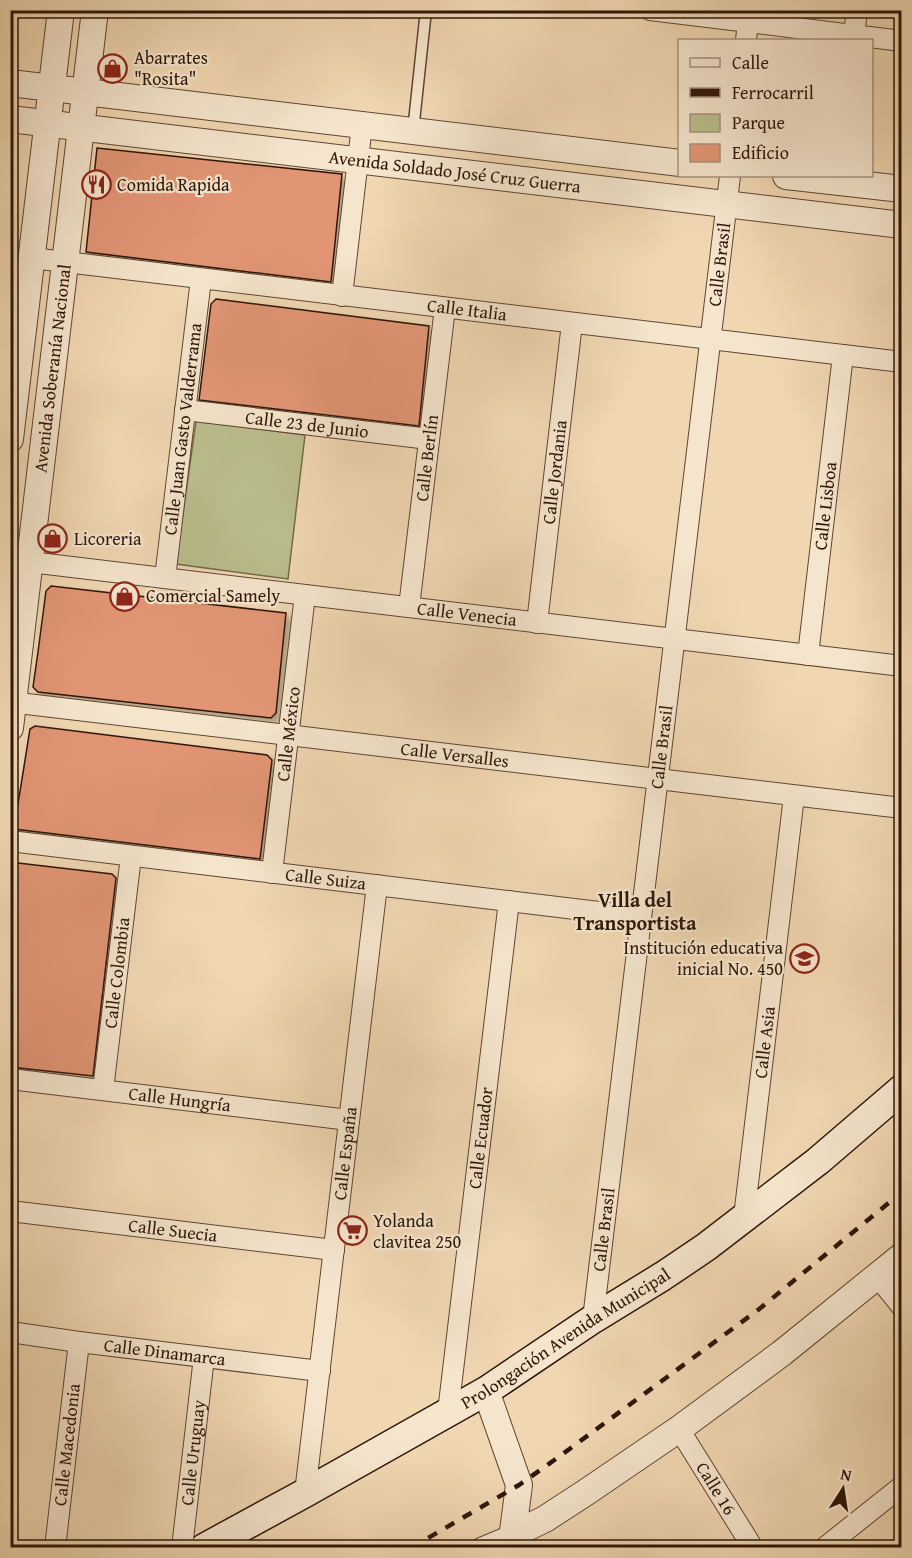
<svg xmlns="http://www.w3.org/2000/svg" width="912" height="1558" viewBox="0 0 912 1558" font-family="'Gentium Book Plus',serif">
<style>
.green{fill:#babe8c;stroke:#746a4a;stroke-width:1.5}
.building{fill:#e29574;stroke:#2e1608;stroke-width:1.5;filter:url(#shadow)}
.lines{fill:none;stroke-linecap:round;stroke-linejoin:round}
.service-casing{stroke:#5e4632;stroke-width:13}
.minor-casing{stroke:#5e4632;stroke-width:22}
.tertiary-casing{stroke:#5e4632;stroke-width:28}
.secondary-casing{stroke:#2e1608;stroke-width:31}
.service{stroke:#f5e5cd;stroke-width:10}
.minor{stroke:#f5e5cd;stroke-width:20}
.tertiary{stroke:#f5e5cd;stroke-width:26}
.secondary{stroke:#f5e5cd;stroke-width:28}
.rail{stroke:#2e1608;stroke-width:4.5;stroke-dasharray:10 10;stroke-linecap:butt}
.labels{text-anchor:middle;stroke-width:4.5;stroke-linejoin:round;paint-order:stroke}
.poi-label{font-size:18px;fill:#2e1608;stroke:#f5e5cd;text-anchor:start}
.street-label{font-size:18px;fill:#2e1608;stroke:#f5e5cd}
.neighbourhood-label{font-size:20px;font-weight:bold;fill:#2e1608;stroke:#f5e5cd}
</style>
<defs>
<filter id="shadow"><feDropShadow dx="5.5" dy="5.5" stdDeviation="3" flood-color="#0004"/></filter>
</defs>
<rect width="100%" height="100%" fill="#f0d7b2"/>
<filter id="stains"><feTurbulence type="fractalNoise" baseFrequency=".00333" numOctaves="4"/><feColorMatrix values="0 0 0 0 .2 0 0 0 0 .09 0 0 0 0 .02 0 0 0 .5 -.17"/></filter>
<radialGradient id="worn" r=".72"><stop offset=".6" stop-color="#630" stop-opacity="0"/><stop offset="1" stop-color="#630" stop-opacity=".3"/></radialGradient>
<!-- green -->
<path class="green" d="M196 421 305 435 288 579 176 564Z"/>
<!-- building -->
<path class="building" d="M97 148 342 174 331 282 86 252Z
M216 299 429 326 419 426 199 400 211 304Z
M51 586 286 613 276 713 271 718 38 692 33 687 38 652 46 591Z
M35 726 267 755 272 760 260 859 14 829 30 729Z
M18 863 112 874 116 878 93 1076 10 1067V881L12 867Z"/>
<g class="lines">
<defs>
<path id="service" d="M413 131 426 10"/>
<g id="minor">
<path d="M650 10 902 41"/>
<path d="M854 35 857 10"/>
<path d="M746 40 748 22"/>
<path id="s1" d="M32 258 902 362"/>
<path d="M342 296 362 125"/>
<path id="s2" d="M185 410 429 439"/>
<path id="s3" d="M30 562 902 666"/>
<path id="s4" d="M165 578 201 279"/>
<path id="s5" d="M409 607 445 308"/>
<path id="s6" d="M537 623 572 323"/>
<path id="s7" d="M808 655 843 355"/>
<path id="s8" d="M10 702 902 808"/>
<path id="s9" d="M10 841 641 917"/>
<path id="s10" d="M272 873 305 595"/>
<path id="s11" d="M10 1079 349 1120"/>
<path id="s12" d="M103 1090 131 856"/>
<path id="s13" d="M10 1211 334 1250"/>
<path id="s14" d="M744 1217 794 796"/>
<path d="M877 1276 902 1307"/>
<path id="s15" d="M593 1319 730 176"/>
<path id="s16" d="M10 1332 79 1342 320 1371"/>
<path id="s17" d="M448 1412 509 901"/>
<path id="s18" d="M679 1429 753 1548"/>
<path id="s19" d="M305 1493 377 885"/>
<path id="s20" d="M55 1548 79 1342"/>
<path id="s21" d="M182 1548 204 1357"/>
<path d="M481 1548 512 1535"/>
<path d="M824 1548 902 1486"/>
</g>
<g id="tertiary">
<path d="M10 83 680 163"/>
<path id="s22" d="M10 119 902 225"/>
<path d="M786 176 902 189"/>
<path d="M10 439 61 10"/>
<path id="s23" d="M10 728 95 10"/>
<path d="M486 1391 519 1485 511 1547"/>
<path d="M512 1535 545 1519 585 1493 679 1429 782 1353 902 1256"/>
</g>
<g id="secondary">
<path id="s24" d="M204 1548 305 1493 486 1391 593 1319 663 1276 706 1247 818 1161 902 1089"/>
</g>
</defs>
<!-- service casing -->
<use href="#service" class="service-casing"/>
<!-- minor casing -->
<use href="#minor" class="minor-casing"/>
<!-- tertiary casing -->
<use href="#tertiary" class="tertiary-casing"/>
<!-- secondary casing -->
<use href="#secondary" class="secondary-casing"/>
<!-- service -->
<use href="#service" class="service"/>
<!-- minor -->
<use href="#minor" class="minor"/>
<!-- tertiary -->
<use href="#tertiary" class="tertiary"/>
<!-- secondary -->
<use href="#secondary" class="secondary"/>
<!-- rail -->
<path class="rail" d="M411 1548 519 1485 560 1456 758 1310 902 1192"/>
</g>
<!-- icons -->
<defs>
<symbol id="shop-ring" viewBox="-11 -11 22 22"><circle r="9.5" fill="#f5e5cd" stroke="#8f2418" stroke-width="1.5"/><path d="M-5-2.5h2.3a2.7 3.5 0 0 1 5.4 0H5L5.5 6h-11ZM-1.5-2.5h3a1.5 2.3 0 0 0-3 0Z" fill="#8f2418"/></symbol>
<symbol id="restaurant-ring" viewBox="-11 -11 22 22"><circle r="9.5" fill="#f5e5cd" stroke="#8f2418" stroke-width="1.5"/><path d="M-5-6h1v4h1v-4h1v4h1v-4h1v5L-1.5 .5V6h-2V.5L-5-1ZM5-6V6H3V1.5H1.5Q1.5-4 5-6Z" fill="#8f2418"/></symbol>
<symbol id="school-ring" viewBox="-11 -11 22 22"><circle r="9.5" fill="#f5e5cd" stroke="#8f2418" stroke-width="1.5"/><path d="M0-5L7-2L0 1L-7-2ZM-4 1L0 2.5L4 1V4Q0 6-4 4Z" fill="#8f2418"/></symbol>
<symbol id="supermarket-ring" viewBox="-11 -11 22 22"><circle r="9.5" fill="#f5e5cd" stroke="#8f2418" stroke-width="1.5"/><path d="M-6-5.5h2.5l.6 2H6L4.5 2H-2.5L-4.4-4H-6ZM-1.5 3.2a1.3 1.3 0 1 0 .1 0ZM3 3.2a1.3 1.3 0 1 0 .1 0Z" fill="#8f2418"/></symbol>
</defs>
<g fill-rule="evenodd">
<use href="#shop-ring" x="96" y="52" width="33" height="33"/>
<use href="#restaurant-ring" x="80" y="168" width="33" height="33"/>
<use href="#shop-ring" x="36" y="522" width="33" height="33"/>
<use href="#shop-ring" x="108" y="580" width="33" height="33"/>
<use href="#school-ring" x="788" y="942" width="33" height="33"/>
<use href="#supermarket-ring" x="336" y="1214" width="33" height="33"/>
</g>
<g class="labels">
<!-- poi labels -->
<g class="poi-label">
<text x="134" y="64">Abarrates<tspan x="134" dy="21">"Rosita"</tspan></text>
<text x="117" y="191">Comida Rapida</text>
<text x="74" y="545">Licoreria</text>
<text x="146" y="602">Comercial Samely</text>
<text x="783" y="954" text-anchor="end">Institución educativa<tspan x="783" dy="21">inicial No. 450</tspan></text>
<text x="373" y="1227">Yolanda<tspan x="373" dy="21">clavitea 250</tspan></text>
</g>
<!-- street labels -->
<g class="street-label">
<text dy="6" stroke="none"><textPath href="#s22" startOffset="448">Avenida Soldado José Cruz Guerra</textPath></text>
<text dy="6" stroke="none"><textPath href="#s15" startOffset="1062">Calle Brasil</textPath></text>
<text dy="6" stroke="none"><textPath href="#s1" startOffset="438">Calle Italia</textPath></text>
<text dy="6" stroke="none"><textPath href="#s23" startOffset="362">Avenida Soberanía Nacional</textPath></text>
<text dy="6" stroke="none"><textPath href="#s2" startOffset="123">Calle 23 de Junio</textPath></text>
<text dy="6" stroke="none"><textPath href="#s4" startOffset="150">Calle Juan Gasto Valderrama</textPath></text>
<text dy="6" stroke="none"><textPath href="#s5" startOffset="150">Calle Berlín</textPath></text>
<text dy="6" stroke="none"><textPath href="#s6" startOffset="152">Calle Jordania</textPath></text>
<text dy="6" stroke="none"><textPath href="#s7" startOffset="150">Calle Lisboa</textPath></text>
<text dy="6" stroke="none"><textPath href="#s3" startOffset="440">Calle Venecia</textPath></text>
<text dy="6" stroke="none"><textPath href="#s10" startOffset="140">Calle México</textPath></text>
<text dy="6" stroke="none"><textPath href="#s15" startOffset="576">Calle Brasil</textPath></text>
<text dy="6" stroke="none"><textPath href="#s8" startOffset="448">Calle Versalles</textPath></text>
<text dy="6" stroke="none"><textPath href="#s9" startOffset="318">Calle Suiza</textPath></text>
<text dy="6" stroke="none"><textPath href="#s12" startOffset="118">Calle Colombia</textPath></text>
<text dy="6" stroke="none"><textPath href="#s14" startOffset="176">Calle Asia</textPath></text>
<text dy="6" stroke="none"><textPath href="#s11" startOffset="171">Calle Hungría</textPath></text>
<text dy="6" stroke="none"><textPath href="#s17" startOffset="276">Calle Ecuador</textPath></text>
<text dy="6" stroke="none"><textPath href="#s19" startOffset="342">Calle España</textPath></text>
<text dy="6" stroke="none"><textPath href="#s13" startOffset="164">Calle Suecia</textPath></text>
<text dy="6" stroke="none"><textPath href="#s15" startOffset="90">Calle Brasil</textPath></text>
<text dy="6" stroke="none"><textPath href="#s24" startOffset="418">Prolongación Avenida Municipal</textPath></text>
<text dy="6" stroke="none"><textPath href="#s16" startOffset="156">Calle Dinamarca</textPath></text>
<text dy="6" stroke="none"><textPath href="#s20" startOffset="104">Calle Macedonia</textPath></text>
<text dy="6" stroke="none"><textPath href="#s21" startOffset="96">Calle Uruguay</textPath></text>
<text dy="6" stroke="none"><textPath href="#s18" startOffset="70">Calle 16</textPath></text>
</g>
<!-- neighbourhood labels -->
<g class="neighbourhood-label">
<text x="635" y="907">Villa del<tspan x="635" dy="23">Transportista</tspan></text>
</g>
</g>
<!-- margin -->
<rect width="912" height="1558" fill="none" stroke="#f0d7b2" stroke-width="36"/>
<rect x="12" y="12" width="888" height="1534" fill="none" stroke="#2e1608" stroke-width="3"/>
<rect x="18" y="18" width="876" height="1522" fill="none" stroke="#2e1608" stroke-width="1.5"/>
<!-- legend -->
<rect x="678" y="39" width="195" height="138" fill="#f5e5cd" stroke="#a5927e" stroke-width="1.5"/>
<rect x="690" y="58" width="30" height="9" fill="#f5e5cd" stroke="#a5927e" stroke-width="1.5"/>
<text x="732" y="69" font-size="18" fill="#2e1608">Calle</text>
<rect x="690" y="88" width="30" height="9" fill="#2e1608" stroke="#a5927e" stroke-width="1.5"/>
<text x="732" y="99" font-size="18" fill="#2e1608">Ferrocarril</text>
<rect x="690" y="114" width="30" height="18" fill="#babe8c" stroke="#a5927e" stroke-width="1.5"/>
<text x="732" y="129" font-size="18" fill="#2e1608">Parque</text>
<rect x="690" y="144" width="30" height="18" fill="#e29574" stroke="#a5927e" stroke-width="1.5"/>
<text x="732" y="159" font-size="18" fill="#2e1608">Edificio</text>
<!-- north arrow -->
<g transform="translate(843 1489) rotate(12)" stroke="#f5e5cd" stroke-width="4.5" paint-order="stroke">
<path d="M0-4.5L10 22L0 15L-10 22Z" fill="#2e1608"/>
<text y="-9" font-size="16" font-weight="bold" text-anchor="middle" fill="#2e1608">N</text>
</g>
<rect width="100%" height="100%" filter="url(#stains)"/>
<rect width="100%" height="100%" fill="url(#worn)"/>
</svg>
